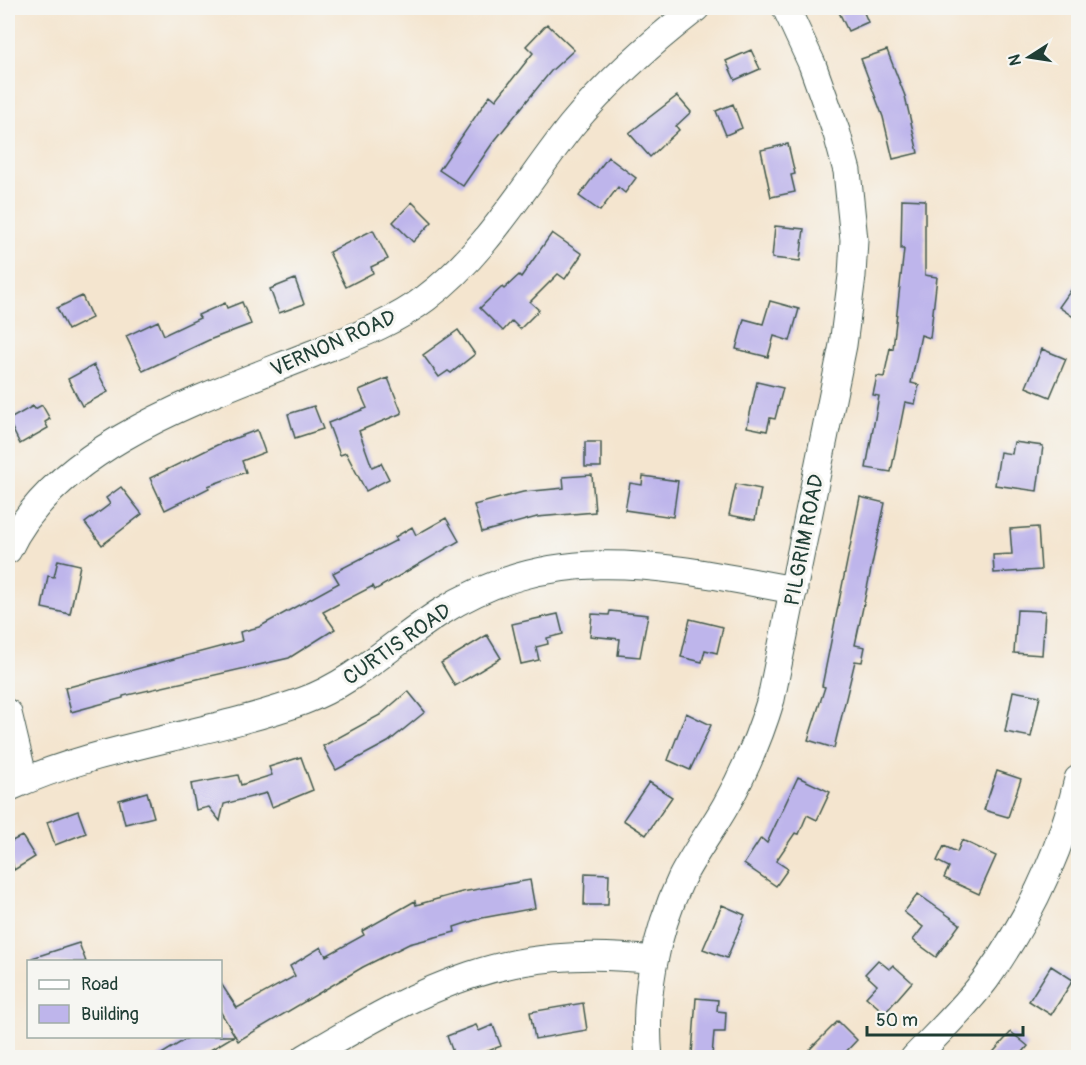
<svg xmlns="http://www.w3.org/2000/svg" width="1086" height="1065" viewBox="0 0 1086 1065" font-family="Pangolin,sans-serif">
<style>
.building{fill:#beb5eb}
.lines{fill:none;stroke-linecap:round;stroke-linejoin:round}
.minor-casing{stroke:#3f564b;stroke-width:29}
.minor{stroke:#fff;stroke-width:27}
.labels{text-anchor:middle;stroke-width:6;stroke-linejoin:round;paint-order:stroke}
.street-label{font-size:21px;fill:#1f3d34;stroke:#f6f6f2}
</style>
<rect width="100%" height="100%" fill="#f6f6f2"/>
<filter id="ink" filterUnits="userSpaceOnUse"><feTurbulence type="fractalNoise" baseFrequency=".0167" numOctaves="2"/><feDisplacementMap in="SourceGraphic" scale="12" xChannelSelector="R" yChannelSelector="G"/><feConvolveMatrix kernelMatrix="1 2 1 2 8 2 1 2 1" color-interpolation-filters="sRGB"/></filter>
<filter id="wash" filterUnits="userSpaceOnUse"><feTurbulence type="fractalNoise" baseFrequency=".008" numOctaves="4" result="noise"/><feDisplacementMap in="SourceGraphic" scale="24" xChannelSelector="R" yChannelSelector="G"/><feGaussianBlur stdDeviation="1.35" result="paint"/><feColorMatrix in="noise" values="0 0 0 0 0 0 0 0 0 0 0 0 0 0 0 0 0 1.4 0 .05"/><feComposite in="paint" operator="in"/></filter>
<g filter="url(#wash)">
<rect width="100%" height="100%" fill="#f4e5cf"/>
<g id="blocks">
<!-- building -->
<path class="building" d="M837 8H862L868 22 848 31Z
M547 24 574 50 551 71 492 144 463 186 439 170 490 95 496 100 533 53 526 46Z
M751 50 760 69 735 80 726 61Z
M887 50 905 96 918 153 893 159 883 117 861 59Z
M677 96 691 112 676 126 679 130 650 157 629 133Z
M733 104 742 128 726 135 716 111Z
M788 144 795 174 791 175 795 192 771 197 761 150Z
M608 157 636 178 625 193 618 187 600 211 579 196Z
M902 199 925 200V275L937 277 930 338 921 335 911 383 919 385 915 404 905 402 891 472 866 468 879 396 873 395 877 376 884 377 890 348 893 349 904 249H901Z
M412 202 432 222 413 242 393 222Z
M775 226 804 229 800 261 772 258Z
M373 230 388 259 371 267 373 273 346 287 329 252Z
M552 233 582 254 565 279 558 274 530 302 539 310 520 329 512 321 503 331 480 308 502 287 504 289 519 275 521 277Z
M295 279 304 304 279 313 270 289Z
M1078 280V320L1059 307Z
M82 296 92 318 68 330 57 308Z
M770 301 799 309 790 341 774 336 768 357 736 349 744 319 763 324Z
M242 302 251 324 209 340 143 371 126 336 158 321 164 335 200 318 198 315 225 303 227 308Z
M458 330 475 354 451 373 448 371 439 377 423 355Z
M1042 349 1066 359 1050 397 1026 387Z
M94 365 108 392 82 406 68 379Z
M388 378 402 413 359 431 372 467 381 463 389 479 366 491 346 453 340 455 328 423 367 408 359 390Z
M757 382 783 388 775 419 770 418 767 431 747 427Z
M42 405 50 419 45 422 48 428 20 444 8 420 33 406 35 409Z
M314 406 323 429 295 438 288 414Z
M257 430 265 452 242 461 246 472 208 486 209 488 165 510 150 478 217 445Z
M585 442H601V467H585Z
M1014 442 1043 446 1037 491 995 485 1000 452 1012 454Z
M592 475 595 512 537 517 482 532 474 505 523 492 564 488 563 477Z
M643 476 678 481 673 517 625 510 630 483 642 485Z
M736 484 761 489 755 520 729 515Z
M121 487 142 514 102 545 85 523 110 504 106 498Z
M860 497 885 503 855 645 865 647 862 662 855 661 834 748 808 740 825 687 822 686Z
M446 518 459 541 375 590 373 586 323 612 335 629 289 658 123 696V698L71 712 65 688 242 641 240 632 259 627 339 583 333 573 397 540 395 537 412 527 416 535Z
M1038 527 1041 570 994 573 993 555 1012 554 1010 529Z
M58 560 80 565 70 614 42 608 48 576 54 577Z
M1017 610 1045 611 1042 655 1014 653Z
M610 611 648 615 640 657 618 655 620 639 590 636 592 614 609 615Z
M558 614 563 634 547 638 548 644 536 647 539 660 521 664 512 624Z
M690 619 723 627 717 653 705 650 702 662 681 657Z
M487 635 501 658 455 686 441 663Z
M408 691 425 712 388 742 336 770 323 746 380 715Z
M1013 691 1040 696 1031 737 1005 732Z
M686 713 711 725 690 770 668 760Z
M301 757 313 790 272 807 267 793 224 804 220 821 209 807 196 810 191 784 238 775 241 785 272 775 269 767Z
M997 771 1021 779 1008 817 984 810Z
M798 777 830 792 817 820 807 815 799 834 795 833 776 861 788 869 776 886 744 864 761 838 767 843Z
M649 782 672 797 646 835 623 820Z
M147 792 154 817 125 824 119 800Z
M78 811 86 833 55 845 47 822Z
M22 836 35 857 14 870 8 843Z
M962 840 996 856 979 894 944 878 949 867 937 861 944 846 957 852Z
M585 873 609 874 608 905H584Z
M530 880 535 908 482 918 454 927 455 932 409 944 363 967 238 1041 220 1011V982L237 1008 295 976 290 966 321 947 326 956 364 935 362 931 415 901 416 905 462 892Z
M918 894 960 924 936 957 913 940 923 927 904 912Z
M722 905 745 915 727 958 703 949Z
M79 943 86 962H33L32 958Z
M878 960 889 969 893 965 912 982 885 1013 866 997 877 985 865 974Z
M1051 966 1073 980 1051 1015 1029 1001Z
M696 998 718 1000 717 1011 726 1012 725 1032H714L712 1056 692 1054Z
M583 1003 587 1030 535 1039 530 1012Z
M838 1021 857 1040 840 1058H818L810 1049Z
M476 1025 479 1031 493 1025 501 1046 470 1058H455L447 1036Z
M1011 1032 1028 1046 1018 1058H988Z
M191 1036H234L197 1058H155Z"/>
</g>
</g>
<g filter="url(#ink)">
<use href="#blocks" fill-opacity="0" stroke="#3f564b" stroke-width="1.5"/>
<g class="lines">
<defs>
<path id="minor" d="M8 550C57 444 210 395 312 354 351 338 392 324 426 298 486 253 525 184 571 126 608 81 651 43 696 8
M8 713 24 780
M8 788C101 745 206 736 303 701 355 682 393 643 439 613 557 538 667 567 794 590
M305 1058C428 985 506 943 654 960
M649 1058C643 997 655 934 681 879 694 853 712 830 726 805 745 771 760 736 771 699L843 345 852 276 854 240 847 171 837 134 812 64 786 8
M914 1058C939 1032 965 1007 986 979 1029 919 1061 851 1078 779"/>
</defs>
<!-- minor casing -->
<use href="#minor" class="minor-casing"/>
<!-- minor -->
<use href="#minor" class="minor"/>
</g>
</g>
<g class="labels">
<!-- street labels -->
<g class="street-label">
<text transform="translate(333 343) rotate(-24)" y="7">VERNON ROAD</text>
<text transform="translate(804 540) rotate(-79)" y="7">PILGRIM ROAD</text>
<text transform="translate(397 644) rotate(-35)" y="7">CURTIS ROAD</text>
</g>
</g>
<!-- margin -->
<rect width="1086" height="1065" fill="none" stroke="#f6f6f2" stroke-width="30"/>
<!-- legend -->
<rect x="27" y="960" width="195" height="78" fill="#f6f6f2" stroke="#a0aca6" stroke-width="1.5"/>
<rect x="39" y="980" width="30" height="9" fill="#ffffff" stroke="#a0aca6" stroke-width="1.5"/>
<text x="81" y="990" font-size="18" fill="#1f3d34">Road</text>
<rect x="39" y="1005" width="30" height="18" fill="#beb5eb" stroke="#a0aca6" stroke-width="1.5"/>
<text x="81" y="1020" font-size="18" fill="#1f3d34">Building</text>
<!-- north arrow -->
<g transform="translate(1029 57) rotate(258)" stroke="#f6f6f2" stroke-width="4.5" paint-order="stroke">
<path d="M0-4.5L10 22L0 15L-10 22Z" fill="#1f3d34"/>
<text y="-9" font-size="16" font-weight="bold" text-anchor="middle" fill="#1f3d34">N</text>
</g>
<!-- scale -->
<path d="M867 1026v9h156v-9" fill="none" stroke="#1f3d34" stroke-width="3"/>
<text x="876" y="1026" font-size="18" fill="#1f3d34" stroke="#f6f6f2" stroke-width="4.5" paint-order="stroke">50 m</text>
</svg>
